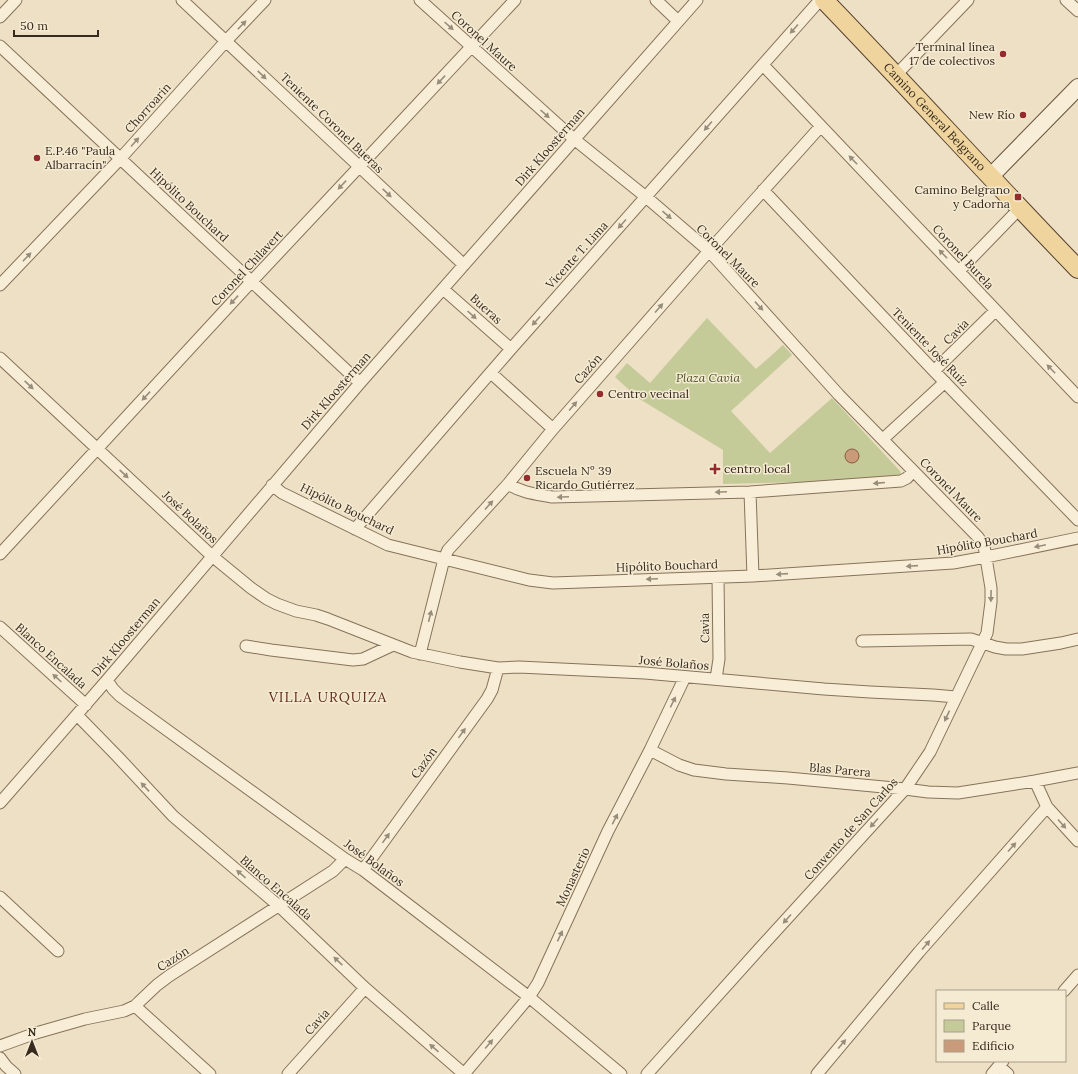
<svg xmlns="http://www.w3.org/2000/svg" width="1078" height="1074" viewBox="0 0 1078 1074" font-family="Lora,serif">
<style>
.green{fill:#c5cb98}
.building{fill:#ca9b7b;stroke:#855c41}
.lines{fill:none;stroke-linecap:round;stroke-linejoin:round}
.street-casing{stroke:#87725b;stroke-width:13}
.secondary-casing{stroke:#69533e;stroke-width:18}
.primary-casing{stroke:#55402f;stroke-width:20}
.street{stroke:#f8eed7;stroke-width:11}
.secondary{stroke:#f8eed7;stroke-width:16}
.primary{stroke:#efd59d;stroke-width:18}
.oneway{fill:#988c7a}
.poi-dot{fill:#942c2e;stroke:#f5ebd3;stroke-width:1.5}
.labels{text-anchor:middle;stroke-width:3;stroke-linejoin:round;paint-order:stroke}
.street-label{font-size:12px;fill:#372a1e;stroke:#f5ebd3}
.poi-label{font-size:12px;fill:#372a1e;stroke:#f5ebd3;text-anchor:start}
.park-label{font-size:12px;font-style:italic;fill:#485326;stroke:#f5ebd3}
.quarter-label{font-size:14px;letter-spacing:1px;fill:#632d1f;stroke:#f5ebd3}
</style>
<rect width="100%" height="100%" fill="#ede0c4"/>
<!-- green -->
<path class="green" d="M707 318 756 369 783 345 792 355 731 411 770 453 832 398 900 471 901 474 900 477 894 480 723 484V450L638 398 615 377 627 363 650 383Z"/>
<!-- building -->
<path class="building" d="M845 456a7 7 0 1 1 14 0a7 7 0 1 1-14 0Z"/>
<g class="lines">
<defs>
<path id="street" d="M182 0 464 265
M420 0 574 139 646 197 709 251 839 395 978 537 984 546 991 588V602L987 633 930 752 905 789 761 947 647 1074
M656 0 678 21
M1066 0 1078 11
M0 17 16 0
M0 46 360 383
M763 65 1078 397
M896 75 968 0
M763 190 934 371 1078 520
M959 271 1020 208
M0 285 120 159 226 41 265 0
M443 289 511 349
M0 358 212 556 251 588 267 599 277 604 296 611 316 615 328 619 412 652 460 662 498 668 519 667 645 673 824 689 870 692 933 695 956 697
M934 371 995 311
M491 373 553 429
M883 439 945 382
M508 484C522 493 536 494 552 497L750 492 901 481 907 478 913 471
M272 485 282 493 388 545 529 580 553 583 753 576 953 563 986 557 1078 538
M750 492 753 576
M355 529 511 349 820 0
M0 554 252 281 359 167 515 0
M0 627 86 705
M862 641 971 639 995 647 1006 649H1022L1061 643 1078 639
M246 646 271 650 353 660 363 659 393 645
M420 654 444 559 448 550 508 484 553 429 709 251 821 126
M716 679 719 659 718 577
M107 680 113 689 120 696 345 859 363 870 529 997 621 1074
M77 715 118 757 173 816 279 906 365 988 464 1074
M650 750 679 765 694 770 726 774 788 778 905 789 928 792 958 793 1035 781 1078 773
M1035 781 1047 807 1078 841
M0 803 107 680 360 383 697 0
M363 870 487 699 492 690 498 668
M0 897 58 951
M1064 991 1078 975
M135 1006 210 1074
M0 1046 36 1033 85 1019 124 1011 135 1006 139 1002 157 985 169 976 333 871 345 859
M0 1058 6 1066 15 1074
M999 1066 1008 1074
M288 1074 365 988
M464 1074 529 997 538 983 608 831 650 750 685 677
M817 1074 919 952 1047 807
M992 1074 1003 1061"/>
<path id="secondary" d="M991 176 1078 87"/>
<g id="primary">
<path id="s1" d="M824 0C910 89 992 180 1078 269"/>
</g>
</defs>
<!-- street casing -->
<use href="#street" class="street-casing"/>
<!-- secondary casing -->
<use href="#secondary" class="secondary-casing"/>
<!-- primary casing -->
<use href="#primary" class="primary-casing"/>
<!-- street -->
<use href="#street" class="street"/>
<!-- secondary -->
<use href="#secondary" class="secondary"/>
<!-- primary -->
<use href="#primary" class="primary"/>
</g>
<!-- one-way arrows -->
<defs><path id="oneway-solid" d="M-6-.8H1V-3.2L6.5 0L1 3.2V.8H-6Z"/></defs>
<g class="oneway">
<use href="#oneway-solid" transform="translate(242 25) rotate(-46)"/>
<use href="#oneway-solid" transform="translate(449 26) rotate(42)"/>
<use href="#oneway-solid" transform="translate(794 29) rotate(132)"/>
<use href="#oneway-solid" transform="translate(262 75) rotate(44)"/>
<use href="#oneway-solid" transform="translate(441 80) rotate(133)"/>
<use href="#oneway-solid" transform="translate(545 114) rotate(42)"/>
<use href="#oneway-solid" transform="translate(708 126) rotate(131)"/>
<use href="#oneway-solid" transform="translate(135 142) rotate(-48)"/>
<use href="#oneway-solid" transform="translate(853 160) rotate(-134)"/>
<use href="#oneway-solid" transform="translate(342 185) rotate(133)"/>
<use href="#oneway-solid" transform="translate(387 193) rotate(43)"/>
<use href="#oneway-solid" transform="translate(667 215) rotate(41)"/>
<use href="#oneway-solid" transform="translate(622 224) rotate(132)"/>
<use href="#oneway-solid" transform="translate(943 254) rotate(-134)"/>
<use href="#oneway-solid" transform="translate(27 257) rotate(-46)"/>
<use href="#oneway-solid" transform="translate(234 300) rotate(133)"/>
<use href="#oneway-solid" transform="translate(759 306) rotate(47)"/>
<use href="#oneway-solid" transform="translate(659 308) rotate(-49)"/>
<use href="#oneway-solid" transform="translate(472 315) rotate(42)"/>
<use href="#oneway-solid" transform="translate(536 321) rotate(132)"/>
<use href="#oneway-solid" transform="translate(1051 369) rotate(-134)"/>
<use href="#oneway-solid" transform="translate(29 385) rotate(43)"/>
<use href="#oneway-solid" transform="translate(146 396) rotate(133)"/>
<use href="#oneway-solid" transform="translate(573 406) rotate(-49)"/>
<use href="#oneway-solid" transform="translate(124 474) rotate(43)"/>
<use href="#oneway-solid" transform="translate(879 483) rotate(175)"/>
<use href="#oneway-solid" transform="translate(721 492) rotate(178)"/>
<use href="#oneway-solid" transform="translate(563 497) rotate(178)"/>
<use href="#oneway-solid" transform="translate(489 505) rotate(-48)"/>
<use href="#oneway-solid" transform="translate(1040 546) rotate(168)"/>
<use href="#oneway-solid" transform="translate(912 566) rotate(176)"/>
<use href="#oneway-solid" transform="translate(782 574) rotate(176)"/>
<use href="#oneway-solid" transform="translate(652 579) rotate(178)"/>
<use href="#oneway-solid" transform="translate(991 596) rotate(91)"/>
<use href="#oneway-solid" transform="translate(430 616) rotate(-76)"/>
<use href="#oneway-solid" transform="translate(57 678) rotate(-138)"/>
<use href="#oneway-solid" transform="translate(673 702) rotate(-64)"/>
<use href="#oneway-solid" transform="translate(947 716) rotate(115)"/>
<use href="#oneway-solid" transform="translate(462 733) rotate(-54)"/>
<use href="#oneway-solid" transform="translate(145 787) rotate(-133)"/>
<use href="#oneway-solid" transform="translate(615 819) rotate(-63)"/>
<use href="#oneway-solid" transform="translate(874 823) rotate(132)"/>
<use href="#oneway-solid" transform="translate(1062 824) rotate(48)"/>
<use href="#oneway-solid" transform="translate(386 838) rotate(-54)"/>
<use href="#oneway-solid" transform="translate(1012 847) rotate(-48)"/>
<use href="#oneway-solid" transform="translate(241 874) rotate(-140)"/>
<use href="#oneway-solid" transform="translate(787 919) rotate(132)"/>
<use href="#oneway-solid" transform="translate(560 936) rotate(-65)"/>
<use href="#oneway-solid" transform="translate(926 945) rotate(-49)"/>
<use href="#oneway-solid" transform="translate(338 961) rotate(-137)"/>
<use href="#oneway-solid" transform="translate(489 1044) rotate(-50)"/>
<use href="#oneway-solid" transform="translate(842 1044) rotate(-50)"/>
<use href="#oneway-solid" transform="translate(434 1048) rotate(-139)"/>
</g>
<!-- markers -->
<g class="poi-dot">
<circle cx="1003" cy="54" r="4"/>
<circle cx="1023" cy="115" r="4"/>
<circle cx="37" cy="158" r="4"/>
<rect x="1014" y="193" width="8" height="8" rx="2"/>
<circle cx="600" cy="394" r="4"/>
<path d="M713 463h4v4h4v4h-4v4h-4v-4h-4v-4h4z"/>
<circle cx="527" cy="478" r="4"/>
</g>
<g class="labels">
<!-- street labels -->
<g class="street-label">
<text transform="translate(484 41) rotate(42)" y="4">Coronel Maure</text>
<text transform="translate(148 108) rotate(-48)" y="4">Chorroarin</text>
<text dy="4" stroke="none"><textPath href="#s1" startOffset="161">Camino General Belgrano</textPath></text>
<text transform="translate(332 123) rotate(44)" y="4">Teniente Coronel Bueras</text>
<text transform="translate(550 147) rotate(-49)" y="4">Dirk Kloosterman</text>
<text transform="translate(189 205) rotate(43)" y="4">Hipólito Bouchard</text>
<text transform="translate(577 255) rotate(-48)" y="4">Vicente T. Lima</text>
<text transform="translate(728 256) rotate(45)" y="4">Coronel Maure</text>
<text transform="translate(963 257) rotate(47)" y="4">Coronel Burela</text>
<text transform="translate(247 268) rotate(-47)" y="4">Coronel Chilavert</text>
<text transform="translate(486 309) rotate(42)" y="4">Bueras</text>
<text transform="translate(956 332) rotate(-45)" y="4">Cavia</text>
<text transform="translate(930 347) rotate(46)" y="4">Teniente José Ruiz</text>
<text transform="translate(588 369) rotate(-49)" y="4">Cazón</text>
<text transform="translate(336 391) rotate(-49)" y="4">Dirk Kloosterman</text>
<text transform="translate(951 490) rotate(46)" y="4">Coronel Maure</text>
<text transform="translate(347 509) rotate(26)" y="4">Hipólito Bouchard</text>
<text transform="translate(190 517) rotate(43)" y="4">José Bolaños</text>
<text transform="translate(987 542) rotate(-10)" y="4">Hipólito Bouchard</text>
<text transform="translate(667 566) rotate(-2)" y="4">Hipólito Bouchard</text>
<text transform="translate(705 628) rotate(-91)" y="4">Cavia</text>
<text transform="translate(126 637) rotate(-50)" y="4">Dirk Kloosterman</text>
<text transform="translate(51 656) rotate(42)" y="4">Blanco Encalada</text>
<text transform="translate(674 663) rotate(5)" y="4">José Bolaños</text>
<text transform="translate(424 763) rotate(-54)" y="4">Cazón</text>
<text transform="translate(840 770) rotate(5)" y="4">Blas Parera</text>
<text transform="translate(851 829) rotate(-48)" y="4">Convento de San Carlos</text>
<text transform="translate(374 863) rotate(36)" y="4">José Bolaños</text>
<text transform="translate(573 877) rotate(-65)" y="4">Monasterio</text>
<text transform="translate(276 888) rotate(41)" y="4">Blanco Encalada</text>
<text transform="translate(173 959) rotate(-33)" y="4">Cazón</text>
<text transform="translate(317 1022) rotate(-48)" y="4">Cavia</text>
</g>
<!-- poi labels -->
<g class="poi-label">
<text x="995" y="51" text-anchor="end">Terminal línea<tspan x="995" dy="14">17 de colectivos</tspan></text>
<text x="1015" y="119" text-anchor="end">New Río</text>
<text x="45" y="155">E.P.46 "Paula<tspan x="45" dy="14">Albarracín"</tspan></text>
<text x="1010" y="194" text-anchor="end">Camino Belgrano<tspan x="1010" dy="14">y Cadorna</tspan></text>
<text x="608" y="398">Centro vecinal</text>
<text x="724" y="473">centro local</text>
<text x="535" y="475">Escuela Nº 39<tspan x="535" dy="14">Ricardo Gutiérrez</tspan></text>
</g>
<!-- park labels -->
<g class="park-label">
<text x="708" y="382">Plaza Cavia</text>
</g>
<!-- quarter labels -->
<g class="quarter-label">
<text x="328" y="702">VILLA URQUIZA</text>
</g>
</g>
<!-- legend -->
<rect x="936" y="990" width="130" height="72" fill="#f5ebd3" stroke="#a99e8b"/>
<rect x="944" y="1003" width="20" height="6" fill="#efd59d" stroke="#a99e8b"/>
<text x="972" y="1010" font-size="12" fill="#372a1e">Calle</text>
<rect x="944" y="1020" width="20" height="12" fill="#c5cb98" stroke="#a99e8b"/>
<text x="972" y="1030" font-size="12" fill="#372a1e">Parque</text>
<rect x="944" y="1040" width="20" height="12" fill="#ca9b7b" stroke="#a99e8b"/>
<text x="972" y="1050" font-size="12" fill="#372a1e">Edificio</text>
<!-- north arrow -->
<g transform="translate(32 1042)" stroke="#f5ebd3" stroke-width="3" paint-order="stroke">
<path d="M0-3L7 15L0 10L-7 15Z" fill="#372a1e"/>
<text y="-6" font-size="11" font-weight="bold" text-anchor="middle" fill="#372a1e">N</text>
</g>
<!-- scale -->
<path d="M14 30v6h84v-6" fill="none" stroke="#372a1e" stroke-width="2"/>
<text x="20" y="30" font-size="12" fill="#372a1e" stroke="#f5ebd3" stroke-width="3" paint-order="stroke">50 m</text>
</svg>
